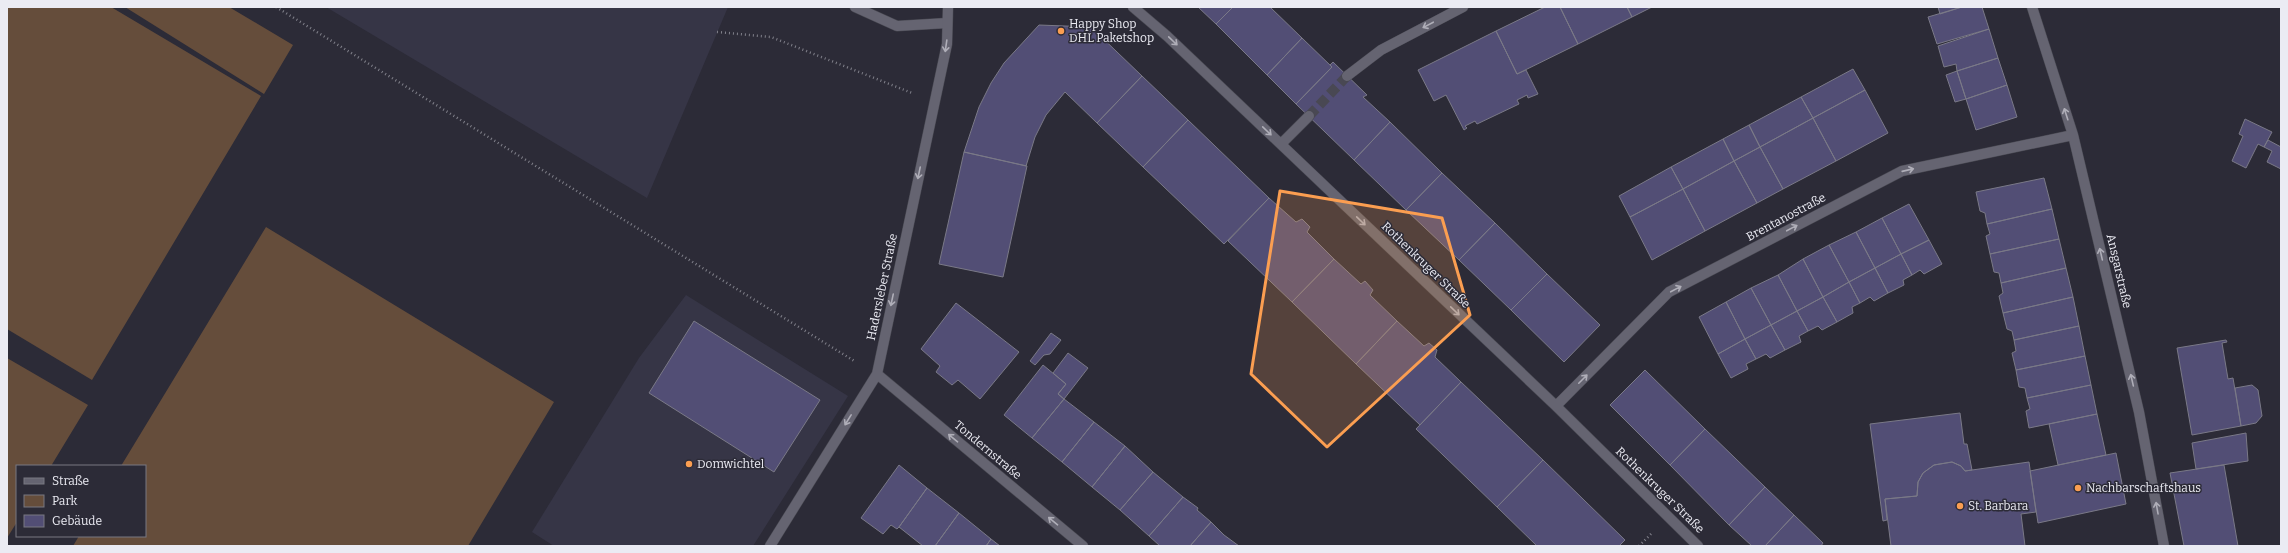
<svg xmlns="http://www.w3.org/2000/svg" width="2288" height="553" viewBox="0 0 2288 553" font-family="Bitter,serif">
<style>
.built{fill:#363546}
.green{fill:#654d3b}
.building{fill:#524e75;stroke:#7a7987}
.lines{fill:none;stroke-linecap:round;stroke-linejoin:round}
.minor-tunnel{stroke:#494853;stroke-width:10;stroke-dasharray:10 5;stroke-linecap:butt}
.service-casing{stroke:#484851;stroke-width:11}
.minor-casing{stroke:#484851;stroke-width:11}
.path{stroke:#80808a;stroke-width:2.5;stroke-dasharray:1 3;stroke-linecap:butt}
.service{stroke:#656471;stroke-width:10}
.minor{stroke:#656471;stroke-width:10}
.oneway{stroke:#afaeb8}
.marked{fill:#fb9e51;fill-opacity:0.2;stroke:#fb9e51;stroke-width:3;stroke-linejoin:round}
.poi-dot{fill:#fb9e51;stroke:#2c2b37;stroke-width:1.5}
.labels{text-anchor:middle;stroke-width:3;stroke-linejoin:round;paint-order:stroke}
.poi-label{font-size:12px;fill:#ebebf3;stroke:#2c2b37;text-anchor:start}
.street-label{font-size:12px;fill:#ebebf3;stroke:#2c2b37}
</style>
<rect width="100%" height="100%" fill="#2c2b37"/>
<!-- built -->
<path class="built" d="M326 7H728L647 198Z
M686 295 848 396 753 546H554L532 532 639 358Z"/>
<!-- green -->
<path class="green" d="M7 7H111L261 96 92 380 7 329Z
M125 7H229L293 45 264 94Z
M266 227 554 402 468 546H73L79 536H145V466H121Z
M7 358 88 405 51 466H17V522L7 538Z"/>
<!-- building -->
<path class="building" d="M1198 7H1233L1216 24Z
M1233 7H1270L1302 38 1267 75 1216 24Z
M1545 7H1560L1578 44 1517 74 1496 31Z
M1560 7H1627L1632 17 1578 44Z
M1627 7H1652L1632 17Z
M1938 7H1962L1940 14Z
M1962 7H1982L1989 29 1937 44 1928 17Z
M1039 25 1091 27 1142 76 1097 123 1065 92 1046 115 1035 137 1026 166 964 152 979 107 991 83 1004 63Z
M1989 29 1998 58 1957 71 1956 64 1944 67 1938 46Z
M1496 31 1517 74 1526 70 1538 94 1528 98 1527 95 1517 100 1519 104 1477 124 1475 121 1465 126 1467 128 1464 130 1446 95 1434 101 1418 70Z
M1302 38 1332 67 1296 104 1267 75Z
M1998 58 2007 85 1966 99 1957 71Z
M1333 62 1367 95 1363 97 1390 122 1354 160 1296 104 1332 67 1330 65Z
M1853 69 1865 90 1813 118 1801 97Z
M1957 71 1966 99 1955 102 1946 75Z
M1142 76 1188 120 1143 167 1097 123Z
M2007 85 2017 117 1976 130 1966 99Z
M1865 90 1888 133 1836 161 1813 118Z
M1801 97 1813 118 1760 147 1749 125Z
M1813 118 1836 161 1783 189 1760 147Z
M2245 119 2272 132 2264 147 2258 144 2246 168 2232 161 2243 136 2239 134Z
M1188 120 1269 198 1224 244 1143 167Z
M1390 122 1442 173 1406 210 1354 160Z
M1749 125 1760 147 1734 161 1723 139Z
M1723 139 1734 161 1683 189 1671 167Z
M2268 140 2281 147V169L2267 162 2272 151 2264 147Z
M1760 147 1783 189 1757 203 1734 161Z
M964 152 1027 166 1003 277 939 264Z
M1734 161 1757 203 1705 231 1683 189Z
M1671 167 1683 189 1630 217 1619 196Z
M1442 173 1495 223 1459 260 1406 210Z
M2044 178 2052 209 1987 224 1985 213 1980 211 1976 192Z
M1683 189 1705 231 1652 260 1630 217Z
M1269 198 1296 222 1302 219 1310 227 1307 232 1334 259 1292 302 1228 241Z
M1909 204 1929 240 1901 254 1882 218Z
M2052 209 2059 239 1990 254 1986 236 1990 234 1987 224Z
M1882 218 1901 254 1875 268 1856 232Z
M1495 223 1547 274 1511 310 1459 260Z
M1856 232 1875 268 1849 282 1829 245Z
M2059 239 2066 268 2001 283 1999 273 1994 272 1990 254Z
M1929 240 1942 264 1924 274 1920 270 1912 275 1901 254Z
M1829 245 1849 282 1823 297 1803 259Z
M1901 254 1912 275 1903 280 1904 285 1888 293 1875 268Z
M1334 259 1361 284 1365 281 1373 290 1370 295 1397 321 1356 364 1292 302Z
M1803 259 1823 297 1797 311 1778 275Z
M1875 268 1888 293 1874 301 1870 297 1860 303 1849 282Z
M2066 268 2073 297 2003 313 1999 296 2003 293 2001 283Z
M1547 274 1600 325 1564 362 1511 310Z
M1778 275 1797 311 1771 325 1751 288Z
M1849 282 1860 303 1852 307 1853 313 1837 322 1823 297Z
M1751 288 1771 325 1745 339 1726 302Z
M1823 297 1837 322 1822 330 1818 326 1808 331 1797 311Z
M2073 297 2079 326 2014 340 2012 331 2007 329 2003 313Z
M1726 302 1745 339 1718 354 1699 317Z
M956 303 1019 352 980 399 958 380 952 385 936 372 940 366 921 349Z
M1797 311 1808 331 1799 336 1801 342 1785 350 1771 325Z
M694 321 820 400 774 472 649 393Z
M1397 321 1424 346 1429 343 1437 350 1435 357 1461 382 1420 425 1356 364Z
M1771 325 1785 350 1770 358 1766 354 1756 359 1745 339Z
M2079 326 2085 356 2016 370 2012 353 2016 351 2014 340Z
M1051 333 1061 340 1050 354 1044 355 1035 365 1030 361Z
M1745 339 1756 359 1746 364 1748 369 1731 378 1718 354Z
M2226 340 2227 342 2222 343 2228 379 2233 378 2241 426 2192 435 2177 348Z
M1068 353 1088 368 1064 399 1058 394 1066 384 1053 373Z
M2085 356 2091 385 2027 398 2025 388 2019 387 2016 370Z
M1043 365 1066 384 1058 394 1064 399 1032 438 1004 415Z
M1645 370 1705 429 1670 465 1610 405Z
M1461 382 1543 460 1497 507 1416 429Z
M2091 385 2097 414 2029 428 2026 411 2030 409 2027 398Z
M2252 385 2258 390 2262 416 2256 423 2241 426 2235 388Z
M1064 399 1094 422 1062 462 1032 438Z
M1960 413 1964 444H1967L1972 470 1965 471 1961 466 1952 462 1934 465 1923 473 1918 482 1917 496 1885 499 1887 520 1883 521 1870 424Z
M2097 414 2106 455 2058 465 2049 424Z
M1094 422 1125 446 1092 487 1062 462Z
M1705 429 1765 487 1729 525 1670 465Z
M2246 433 2248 461 2196 469 2192 443Z
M1125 446 1153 472 1120 510 1092 487Z
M2116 453 2126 504 2038 523 2030 471Z
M1543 460 1625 540 1619 546H1537L1497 507Z
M1952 462 1961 466 1965 471 2029 462 2036 512 2021 514 2025 546H1891L1885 499 1917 496 1918 482 1923 473 1934 465Z
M899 465 927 488 899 527 897 529 891 525 883 534 861 518Z
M2224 465 2238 546H2184L2170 473Z
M1153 472 1183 497 1149 536 1120 510Z
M1765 487 1794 515 1765 546H1752L1729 525Z
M927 488 959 513 935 546H923L899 527Z
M1183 497 1198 508 1197 510 1211 522 1190 546H1160L1149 536Z
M959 513 991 539 986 546H935Z
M1794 515 1823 543 1821 546H1765Z
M1211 522 1224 535 1239 546H1190Z
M991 539 1000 546H986Z"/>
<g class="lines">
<!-- minor-tunnel -->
<path class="minor-tunnel" d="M1309 116 1347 76"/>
<defs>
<path id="service" d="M855 7 897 26 947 23"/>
<path id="minor" d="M1133 7 1167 36 1556 406 1698 546
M2032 7 2073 135 2139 412 2164 546
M1347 76 1381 50 1463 7
M1281 144 1309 116
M877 374 1083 546
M1556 406 1669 292 1902 171 2073 135
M770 546 877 374 947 44 948 7"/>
</defs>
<!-- service casing -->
<use href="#service" class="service-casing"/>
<!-- minor casing -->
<use href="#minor" class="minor-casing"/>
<!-- path -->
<path class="path" d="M276 7 856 362
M717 32 771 37 912 93
M1639 546 1652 533"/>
<!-- service -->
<use href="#service" class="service"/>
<!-- minor -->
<use href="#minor" class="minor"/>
</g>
<!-- one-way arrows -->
<defs><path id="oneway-shaft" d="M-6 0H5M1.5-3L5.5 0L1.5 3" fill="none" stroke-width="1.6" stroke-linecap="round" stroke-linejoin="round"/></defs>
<g class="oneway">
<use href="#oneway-shaft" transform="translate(1428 25) rotate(152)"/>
<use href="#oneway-shaft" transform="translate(1173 41) rotate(44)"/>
<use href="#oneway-shaft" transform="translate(946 46) rotate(98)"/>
<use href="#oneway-shaft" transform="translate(2066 114) rotate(-108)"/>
<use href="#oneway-shaft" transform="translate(1267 131) rotate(44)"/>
<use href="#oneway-shaft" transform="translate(1908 170) rotate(-13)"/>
<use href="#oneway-shaft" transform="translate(919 173) rotate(102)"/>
<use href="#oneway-shaft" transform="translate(1361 221) rotate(44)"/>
<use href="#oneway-shaft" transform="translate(1792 228) rotate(-28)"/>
<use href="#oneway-shaft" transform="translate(2101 254) rotate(-103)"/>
<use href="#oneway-shaft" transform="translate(1676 289) rotate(-28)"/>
<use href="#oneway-shaft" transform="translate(892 300) rotate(102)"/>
<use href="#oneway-shaft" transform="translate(1455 311) rotate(44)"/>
<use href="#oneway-shaft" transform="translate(1583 379) rotate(-45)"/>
<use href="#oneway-shaft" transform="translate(2132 380) rotate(-103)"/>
<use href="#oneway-shaft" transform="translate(848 420) rotate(122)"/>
<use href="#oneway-shaft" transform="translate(953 438) rotate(-140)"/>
<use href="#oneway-shaft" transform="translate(2157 508) rotate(-100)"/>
<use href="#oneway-shaft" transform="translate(1053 521) rotate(-140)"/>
</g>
<!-- marked area -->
<path class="marked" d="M1280 191 1442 218 1470 315 1327 447 1251 374Z"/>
<!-- markers -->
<g class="poi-dot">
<circle cx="1061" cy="31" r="4"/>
<circle cx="689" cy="464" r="4"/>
<circle cx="2078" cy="488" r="4"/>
<circle cx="1960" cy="506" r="4"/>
</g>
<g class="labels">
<!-- poi labels -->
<g class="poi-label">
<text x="1069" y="28">Happy Shop<tspan x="1069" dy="14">DHL Paketshop</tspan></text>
<text x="697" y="468">Domwichtel</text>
<text x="2086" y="492">Nachbarschaftshaus</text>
<text x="1968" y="510">St. Barbara</text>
</g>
<!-- street labels -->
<g class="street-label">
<text transform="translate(1786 217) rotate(-28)" y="4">Brentanostraße</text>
<text transform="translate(1426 265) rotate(44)" y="4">Rothenkruger Straße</text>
<text transform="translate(2119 271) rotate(77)" y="4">Ansgarstraße</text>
<text transform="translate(882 287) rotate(-78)" y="4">Hadersleber Straße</text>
<text transform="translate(988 450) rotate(40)" y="4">Tondernstraße</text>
<text transform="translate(1660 490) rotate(44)" y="4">Rothenkruger Straße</text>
</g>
</g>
<!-- border -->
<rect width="2288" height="553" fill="none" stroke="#ebebf3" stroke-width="16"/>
<!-- legend -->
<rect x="16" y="465" width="130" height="72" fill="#2c2b37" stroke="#787882"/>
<rect x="24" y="478" width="20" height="6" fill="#656471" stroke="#787882"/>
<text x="52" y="485" font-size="12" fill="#ebebf3">Straße</text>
<rect x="24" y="495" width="20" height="12" fill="#654d3b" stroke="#787882"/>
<text x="52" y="505" font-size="12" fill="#ebebf3">Park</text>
<rect x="24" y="515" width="20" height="12" fill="#524e75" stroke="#787882"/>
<text x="52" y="525" font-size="12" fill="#ebebf3">Gebäude</text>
</svg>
